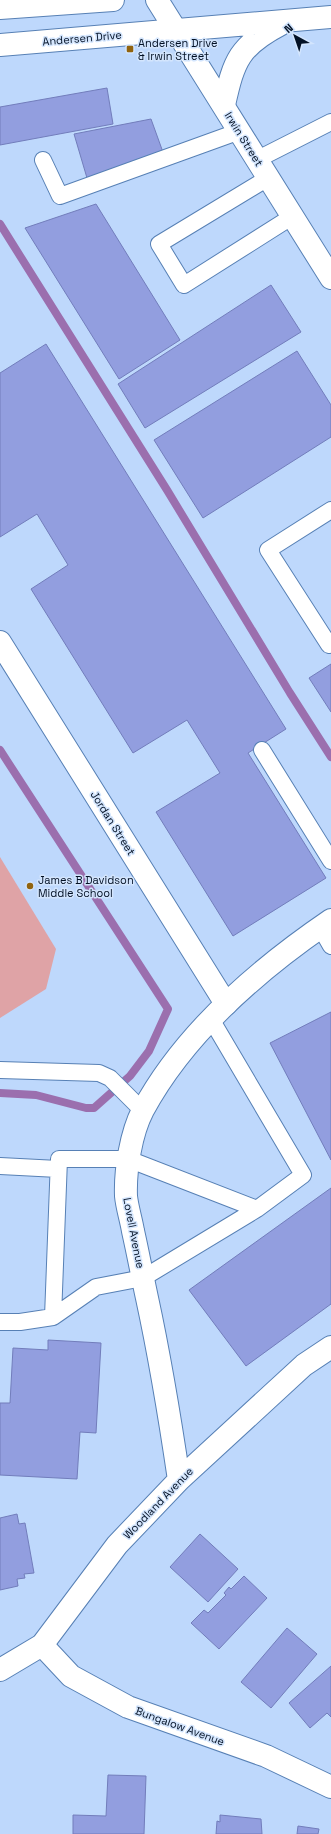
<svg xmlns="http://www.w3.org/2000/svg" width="331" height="1834" viewBox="0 0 331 1834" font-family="'Space Grotesk',sans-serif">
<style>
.green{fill:#dfa3a6}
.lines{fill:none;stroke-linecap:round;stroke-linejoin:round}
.stream{stroke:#9b6fae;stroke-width:8}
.building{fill:#929edf;stroke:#727dbb}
.service-casing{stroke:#5780b5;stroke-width:18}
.minor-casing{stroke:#5780b5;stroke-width:24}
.tertiary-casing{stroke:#5780b5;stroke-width:24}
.secondary-casing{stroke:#5780b5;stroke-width:24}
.service{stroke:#fff;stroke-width:16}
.minor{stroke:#fff;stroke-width:22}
.tertiary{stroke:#fff;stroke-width:22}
.secondary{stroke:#fff;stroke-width:22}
.poi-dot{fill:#91630e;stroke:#d3e5fd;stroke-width:1.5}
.labels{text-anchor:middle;stroke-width:3;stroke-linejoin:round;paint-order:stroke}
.street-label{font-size:11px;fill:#031125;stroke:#d3e5fd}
.poi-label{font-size:11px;fill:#031125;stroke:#d3e5fd;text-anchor:start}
</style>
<rect width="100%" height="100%" fill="#bed8fc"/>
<!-- green -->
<path class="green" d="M0 857 56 949 46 989 0 1018Z"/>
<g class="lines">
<!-- stream -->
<path class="stream" d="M0 224 167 490 290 693 331 757
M0 750 168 1009 149 1051 130 1076 94 1108H86L36 1095 0 1093"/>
</g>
<!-- building -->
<path class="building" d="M107 88 113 124 0 145V107Z
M151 119 164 155 87 178 74 134Z
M96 204 180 340 119 379 25 228Z
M271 285 301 332 145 428 118 384Z
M46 344 286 729 248 753 326 878 233 936 156 812 220 773 187 720 133 753 31 589 68 565 37 514 0 537V373Z
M297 351 331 405V437L203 518 154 440Z
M331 664V712L309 678Z
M331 1012V1160L270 1043Z
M331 1188V1304L246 1366 189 1290Z
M48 1340 101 1343 96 1433 80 1432 77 1479 0 1475V1403H10L13 1348 48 1350Z
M17 1514 19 1524 25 1523 34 1573 24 1574 25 1578 17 1579 18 1586 0 1590V1518Z
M200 1534 238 1569 208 1602 170 1567Z
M244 1576 267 1598 219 1649 191 1623 204 1610 208 1613 226 1595 224 1593 229 1587 231 1589Z
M287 1628 317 1654 271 1708 241 1682Z
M331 1666V1717L327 1713 310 1728 289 1703Z
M108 1775 146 1776 144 1834H73V1815L106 1816Z
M220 1815 261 1819 262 1834H216L217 1821 220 1822Z
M298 1826 319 1829 318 1834H297Z"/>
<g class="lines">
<defs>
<path id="service" d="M258 159 331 122
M43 160 60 196 240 131
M268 178 159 244 184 285 293 216
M329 645 268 550 331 510
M262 750 331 861
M320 927 331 946
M0 1070 99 1073 110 1078 143 1111
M0 1166 58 1169
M53 1317 59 1159H128L257 1209
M0 1322H20L53 1317 96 1287 143 1278 257 1209 303 1175 211 1019"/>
<path id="minor" d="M0 642 226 1004
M42 1645 71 1676 128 1707 266 1756 331 1787"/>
<path id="tertiary" d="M157 0 331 278
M179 1480C170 1419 160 1358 147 1298 142 1275 138 1253 133 1231 131 1219 127 1207 126 1196 125 1170 131 1133 143 1110 185 1032 259 969 331 920
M0 1670 42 1645 117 1545 179 1480 304 1365 331 1347"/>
<path id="secondary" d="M0 8 113 0
M0 45 331 17
M224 105C234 60 239 46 281 24"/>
</defs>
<!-- service casing -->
<use href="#service" class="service-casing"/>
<!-- minor casing -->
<use href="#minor" class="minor-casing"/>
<!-- tertiary casing -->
<use href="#tertiary" class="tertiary-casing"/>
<!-- secondary casing -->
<use href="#secondary" class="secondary-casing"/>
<!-- service -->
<use href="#service" class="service"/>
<!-- minor -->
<use href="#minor" class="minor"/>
<!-- tertiary -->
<use href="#tertiary" class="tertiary"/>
<!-- secondary -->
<use href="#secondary" class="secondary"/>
</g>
<!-- markers -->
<g class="poi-dot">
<rect x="126" y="45" width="8" height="8" rx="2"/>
<circle cx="30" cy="886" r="4"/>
</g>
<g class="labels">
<!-- street labels -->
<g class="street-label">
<text transform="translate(82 38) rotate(-5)" y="4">Andersen Drive</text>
<text transform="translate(244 139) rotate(58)" y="4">Irwin Street</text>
<text transform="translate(113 823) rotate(58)" y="4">Jordan Street</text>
<text transform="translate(134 1233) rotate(79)" y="4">Lovell Avenue</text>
<text transform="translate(158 1503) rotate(-46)" y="4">Woodland Avenue</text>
<text transform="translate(180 1726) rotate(20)" y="4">Bungalow Avenue</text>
</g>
<!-- poi labels -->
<g class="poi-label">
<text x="138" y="47">Andersen Drive<tspan x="138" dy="13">&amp; Irwin Street</tspan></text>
<text x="38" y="884">James B Davidson<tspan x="38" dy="13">Middle School</tspan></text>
</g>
</g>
<!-- north arrow -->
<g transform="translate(295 36) rotate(320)" stroke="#d3e5fd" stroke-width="3" paint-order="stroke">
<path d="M0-3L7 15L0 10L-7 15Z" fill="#031125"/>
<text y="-6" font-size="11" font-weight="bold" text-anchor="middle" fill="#031125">N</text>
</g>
</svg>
